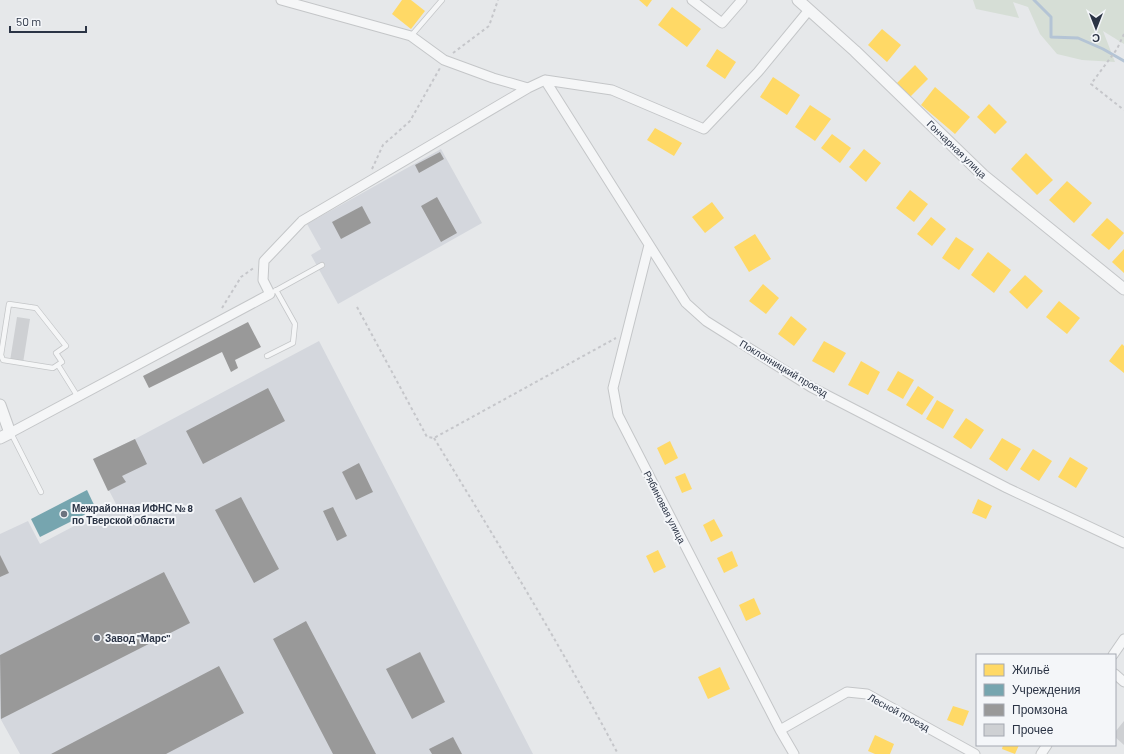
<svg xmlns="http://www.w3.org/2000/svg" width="1124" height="754" viewBox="0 0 1124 754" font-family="Barlow,sans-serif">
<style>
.built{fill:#d4d7dd}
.green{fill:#d6ded6}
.homes{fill:#ffd966}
.public{fill:#76a5af}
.industry{fill:#999}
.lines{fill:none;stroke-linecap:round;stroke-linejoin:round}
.stream{stroke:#b4c4d5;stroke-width:3}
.building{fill:#ced0d3}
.service-casing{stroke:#c4c6c8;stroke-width:6}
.minor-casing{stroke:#c4c6c8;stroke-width:11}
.tertiary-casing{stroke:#c4c6c8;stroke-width:13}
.path{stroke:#c5c6ca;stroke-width:2;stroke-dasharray:3 3;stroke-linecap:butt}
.service{stroke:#f5f6f7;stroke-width:4.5}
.minor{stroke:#f5f6f7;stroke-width:9}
.tertiary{stroke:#f5f6f7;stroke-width:11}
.poi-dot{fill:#6c737f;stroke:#f4f6f9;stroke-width:1.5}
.labels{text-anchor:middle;stroke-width:4;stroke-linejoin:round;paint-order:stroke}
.street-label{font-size:10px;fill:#2b3445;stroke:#f4f6f9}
.poi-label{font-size:10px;font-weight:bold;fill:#2b3445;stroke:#f4f6f9;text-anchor:start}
</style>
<rect width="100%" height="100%" fill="#e6e8ea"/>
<!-- built -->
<path class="built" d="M441 149 482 223 338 304 311 255 321 249 307 224Z
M319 341 533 754H20L0 718V534L28 521 40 544 116 504 93 459 135 439Z"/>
<!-- green -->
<path class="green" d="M973 0H1124V44L1103 31 1115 62 1082 60 1057 54 1040 34 1028 7 1013 2 1019 18 976 9Z"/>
<!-- homes -->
<path class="homes" d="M402 0H411L425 11 411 29 392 14Z
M639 0H652L647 7Z
M672 7 701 29 687 47 658 25Z
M882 29 901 45 887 62 868 45Z
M717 49 736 62 725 79 706 66Z
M915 65 928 79 910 97 896 84Z
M773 77 800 95 787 115 760 97Z
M935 87 970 117 955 134 921 105Z
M989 104 1007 122 995 134 977 117Z
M810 105 831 119 815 141 795 127Z
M655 128 682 143 674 156 647 140Z
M832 134 851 148 840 163 821 148Z
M864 149 881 163 866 182 849 167Z
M1026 153 1053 180 1037 195 1011 169Z
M1067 181 1092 203 1074 223 1049 200Z
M910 190 928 204 914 222 896 208Z
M712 202 724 218 705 233 692 217Z
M931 217 946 229 932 246 917 234Z
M1107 218 1124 233 1109 250 1091 235Z
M755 234 771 259 749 272 734 247Z
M956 237 974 249 959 270 942 258Z
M1124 249V273L1112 262Z
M988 252 1011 270 994 293 971 275Z
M1025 275 1043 291 1027 309 1009 292Z
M763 284 779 298 766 314 749 301Z
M1059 301 1080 318 1067 334 1046 317Z
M791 316 807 329 794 346 778 334Z
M824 341 846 353 834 373 812 361Z
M1122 344 1124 346V373L1109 361Z
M861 361 880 372 868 395 848 385Z
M898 371 914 380 903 399 887 390Z
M918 386 934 397 922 415 906 405Z
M937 400 954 410 943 429 926 419Z
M966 418 984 430 971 449 953 437Z
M1002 438 1021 449 1007 471 989 459Z
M670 441 678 458 665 465 657 448Z
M1033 449 1052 461 1039 481 1020 469Z
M1070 457 1088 468 1076 488 1058 477Z
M685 473 692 489 682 493 675 477Z
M978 499 992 506 986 519 972 513Z
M714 519 723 536 711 542 703 525Z
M658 550 666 567 654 573 646 556Z
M732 551 738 566 724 573 717 558Z
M754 598 761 614 746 621 739 605Z
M720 667 730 689 708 699 698 677Z
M953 706 969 711 963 726 947 720Z
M875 735 894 744 890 754H875L868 751Z
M1003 745H1019L1015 754 1002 749Z"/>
<!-- public -->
<path class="public" d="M87 490 96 509 40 537 31 519Z"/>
<!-- industry -->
<path class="industry" d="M440 152 444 159 419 173 415 165Z
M437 197 457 233 441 242 421 206Z
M362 206 371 223 341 239 332 222Z
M248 322 261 347 235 360 238 368 231 372 222 352 149 388 143 376Z
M268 388 285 421 203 464 186 431Z
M135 439 147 464 122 476 126 482 108 491 93 459Z
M359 463 373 492 356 500 342 472Z
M241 497 279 569 254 583 215 510Z
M333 507 347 536 337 541 323 511Z
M0 555 9 573 0 577Z
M164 572 190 623 1 719 0 655Z
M306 621 376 754H333L273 639Z
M420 652 445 702 412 719 386 669Z
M219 666 244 713 166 754H51Z
M453 737 462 754H432L429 749Z"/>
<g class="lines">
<!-- stream -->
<path class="stream" d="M1034 0 1051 17V37L1078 38 1103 49 1124 61"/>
</g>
<!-- building -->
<path class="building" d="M17 317 30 319 23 363 10 361Z
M1124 721V745L1115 737V732Z"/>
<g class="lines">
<defs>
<path id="service" d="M411 36 442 0
M275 291 322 265
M9 304 36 308 66 346 56 353 62 362 53 368 3 360 1 355Z
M267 356 293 343 295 324 276 290
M58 365 78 397
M11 433 41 492"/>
<path id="minor" d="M281 0 411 36 444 60 493 78 528 88
M692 0 722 23 742 0
M545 80 686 303 706 321 811 387 1007 488 1124 543
M649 245 613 388 618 415 780 730 794 754
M10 433 270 294 263 280 264 261 302 221 528 88 545 80 612 90 704 129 758 72 809 10
M1113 655 1124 639
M1115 674 1124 682
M780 730 847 692 867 694 975 754
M1041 754 1047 745"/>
<path id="tertiary" d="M798 0 855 51 983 175 1124 289
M0 405 10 433 0 438"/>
</defs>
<!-- service casing -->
<use href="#service" class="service-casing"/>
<!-- minor casing -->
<use href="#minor" class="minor-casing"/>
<!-- tertiary casing -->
<use href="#tertiary" class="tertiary-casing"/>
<!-- path -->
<path class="path" d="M1124 34 1117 49 1091 84 1124 110
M453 53 489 26 498 0
M372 169 383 145 410 121 440 68
M357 307 427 437 434 438 616 338
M222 308 241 277 255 267
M434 438C498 543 561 646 618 754"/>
<!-- service -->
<use href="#service" class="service"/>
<!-- minor -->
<use href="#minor" class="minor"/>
<!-- tertiary -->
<use href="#tertiary" class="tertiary"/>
</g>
<!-- markers -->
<g class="poi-dot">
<circle cx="64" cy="514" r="4"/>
<circle cx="97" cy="638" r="4"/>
</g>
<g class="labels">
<!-- street labels -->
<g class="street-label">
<text transform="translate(957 149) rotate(44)" y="4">Гончарная улица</text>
<text transform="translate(784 368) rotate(31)" y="4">Поклонницкий проезд</text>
<text transform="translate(665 507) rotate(63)" y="4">Рябиновая улица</text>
<text transform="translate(899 712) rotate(28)" y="4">Лесной проезд</text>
</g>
<!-- poi labels -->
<g class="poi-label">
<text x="72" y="512">Межрайонная ИФНС № 8<tspan x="72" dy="12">по Тверской области</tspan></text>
<text x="105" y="642">Завод "Марс"</text>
</g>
</g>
<!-- legend -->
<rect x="976" y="654" width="140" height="92" fill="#f4f6f9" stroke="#a4a8b1"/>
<rect x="984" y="664" width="20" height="12" fill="#ffd966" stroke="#a4a8b1"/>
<text x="1012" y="674" font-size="12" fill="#2b3445">Жильё</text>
<rect x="984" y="684" width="20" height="12" fill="#76a5af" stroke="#a4a8b1"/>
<text x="1012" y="694" font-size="12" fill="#2b3445">Учреждения</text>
<rect x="984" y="704" width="20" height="12" fill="#999999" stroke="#a4a8b1"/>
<text x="1012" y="714" font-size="12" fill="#2b3445">Промзона</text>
<rect x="984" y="724" width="20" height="12" fill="#ced0d3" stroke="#a4a8b1"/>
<text x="1012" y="734" font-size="12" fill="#2b3445">Прочее</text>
<!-- north arrow -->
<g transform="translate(1096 28) rotate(180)" stroke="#f4f6f9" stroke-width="3" paint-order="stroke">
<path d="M0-3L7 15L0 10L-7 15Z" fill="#2b3445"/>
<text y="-6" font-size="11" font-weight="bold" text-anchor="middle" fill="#2b3445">С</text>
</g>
<!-- scale -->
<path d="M10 26v6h76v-6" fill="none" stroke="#2b3445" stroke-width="2"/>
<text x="16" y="26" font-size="12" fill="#2b3445" stroke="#f4f6f9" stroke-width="3" paint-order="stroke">50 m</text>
</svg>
